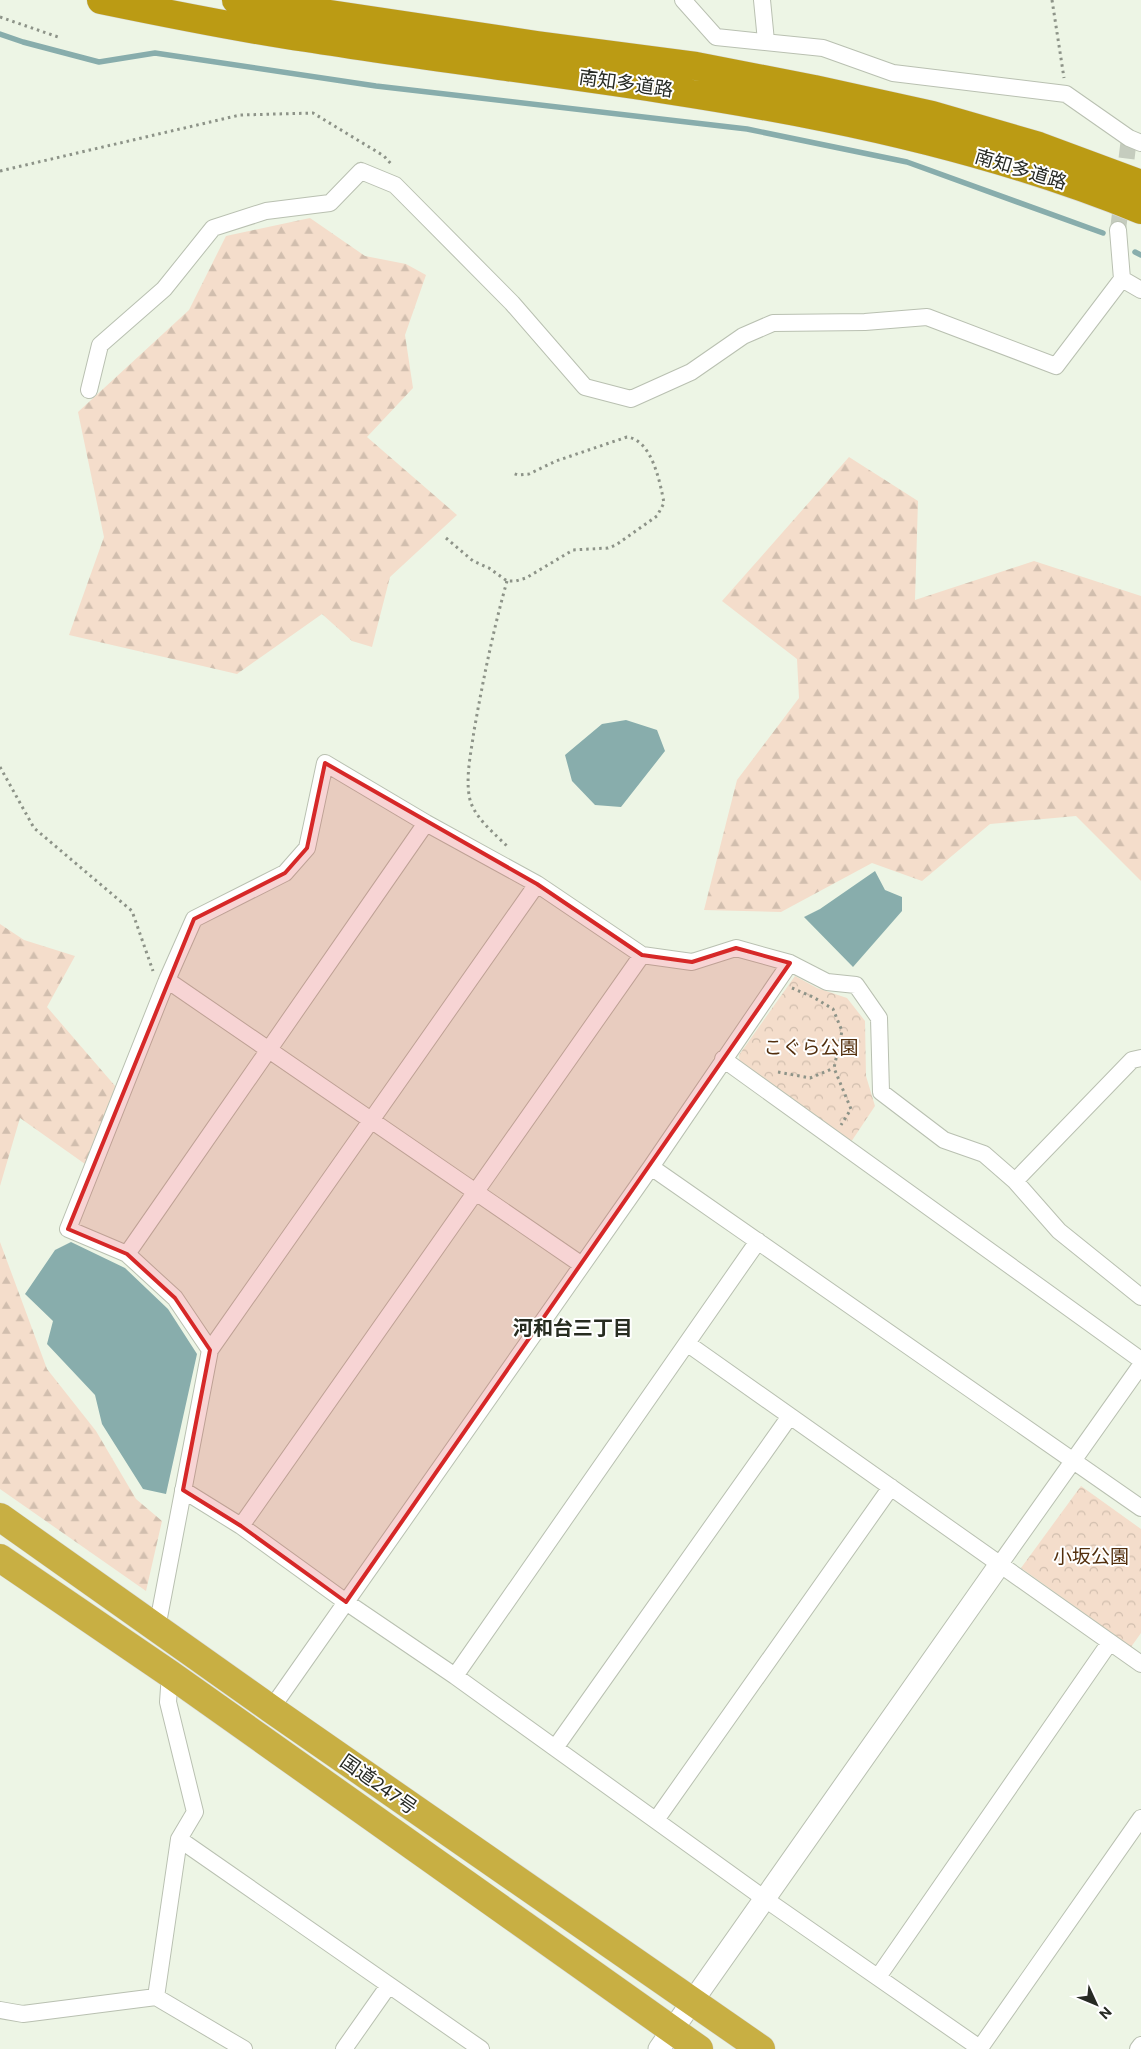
<svg xmlns="http://www.w3.org/2000/svg" width="1141" height="2049" viewBox="0 0 1141 2049" font-family="Commissioner,'Noto Sans JP',sans-serif">
<style>
.forest{fill:url(#forest-firs)}
.park{fill:url(#park-crowns)}
.water{fill:#88adac}
.lines{fill:none;stroke-linecap:round;stroke-linejoin:round}
.stream{stroke:#88adac;stroke-width:5.5}
.minor-tunnel{stroke:#c5ccbe;stroke-width:16;stroke-dasharray:16 8;stroke-linecap:butt}
.minor-casing{stroke:#b9c0b1;stroke-width:18}
.tertiary-casing{stroke:#b9c0b1;stroke-width:23}
.trunk-casing{stroke:#d8d9d8;stroke-width:29}
.motorway-casing{stroke:#d8d9d8;stroke-width:29}
.path{stroke:#8d9388;stroke-width:3;stroke-dasharray:2.5 4;stroke-linecap:butt}
.minor{stroke:#fff;stroke-width:16}
.tertiary{stroke:#fff;stroke-width:21}
.trunk{stroke:#c8af43;stroke-width:28}
.motorway{stroke:#bb9b14;stroke-width:28}
.marked{fill:#d62828;fill-opacity:0.2;stroke:#d62828;stroke-width:4;stroke-linejoin:round}
.labels{text-anchor:middle;stroke-width:4;stroke-linejoin:round;paint-order:stroke}
.street-label{font-size:19px;fill:#272a24;stroke:#fff}
.park-label{font-size:19px;fill:#532f0d;stroke:#fff}
.neighbourhood-label{font-size:20px;font-weight:bold;fill:#272c20;stroke:#fff}
</style>
<defs>
<pattern id="forest-firs" width="22" height="20" patternUnits="userSpaceOnUse" patternTransform="scale(1.25)"><rect width="22" height="20" fill="#f4ddcb"/><path d="M5 1l3.5 6h-7zM16 11l3.5 6h-7z" fill="#d1beae"/></pattern>
<pattern id="park-crowns" width="20" height="18" patternUnits="userSpaceOnUse" patternTransform="scale(1.25)"><rect width="20" height="18" fill="#f4ddcb"/><path d="M2 6a3 3 0 1 1 6 0M12 15a3 3 0 1 1 6 0" fill="none" stroke="#d1beae"/></pattern>
</defs>
<rect width="100%" height="100%" fill="#edf5e5"/>
<!-- forest -->
<path class="forest" d="M310 218 365 256 406 264 426 275 405 335 413 388 367 437 457 515 390 577 372 647 352 641 322 614 237 674 69 635 104 537 78 412 189 310 226 236Z
M849 457 918 501 915 600 1034 561 1141 596V881L1076 816 990 824 922 881 872 863 781 912 704 910 737 780 799 698 797 659 722 601Z
M0 924 24 940 75 956 47 1007 116 1087 85 1164 20 1118 0 1186Z
M0 1242 47 1369 96 1431 136 1499 162 1521 146 1591 0 1489Z"/>
<!-- park -->
<path class="park" d="M795 976 817 988 847 998 865 1021 866 1076 875 1106 851 1142 740 1064 739 1055Z
M1081 1486 1141 1529V1633L1131 1647 1021 1568Z"/>
<!-- water -->
<path class="water" d="M626 720 657 730 665 751 621 807 595 805 572 781 565 755 602 724Z
M875 871 885 890 902 897V911L853 967 804 917 820 909Z
M71 1242 125 1268 168 1309 197 1354 166 1494 143 1489 102 1424 95 1395 47 1344 53 1321 25 1294 55 1250Z"/>
<g class="lines">
<!-- stream -->
<path class="stream" d="M0 34 23 42 99 62 155 53 376 86 747 129 907 162 1103 233
M1135 252 1141 255"/>
<!-- minor-tunnel -->
<path class="minor-tunnel" d="M1118 230 1129 138"/>
<defs>
<path id="minor" d="M683 0 716 37 823 48 893 73 1066 94 1129 138 1141 143
M762 0 766 41
M1122 279 1141 290
M89 390 100 345 164 289 213 228 266 211 330 203 361 171 395 185 512 303 585 387 631 399 691 372 743 336 773 323 865 322 927 317 1056 366 1122 279 1118 230
M167 980 582 1265
M723 1059 1141 1360
M651 1167 1141 1508
M1015 1181 1132 1060 1141 1058
M127 1254 426 823
M688 1344 1141 1664
M210 1350 175 1298 127 1254 68 1229 167 980 194 919 285 873 307 848 325 763 426 823 537 884 642 955 692 962 736 948 790 963 827 982 856 985 879 1018 881 1092 944 1140 984 1154 1015 1181 1059 1231 1141 1297
M183 1490 241 1526 346 1602 455 1676 765 1899 981 2049
M241 1526 642 955
M1000 1564 1141 1365
M157 1628 210 1350 537 884
M455 1676 758 1241
M271 1709 651 1167 790 963
M555 1748 790 1416
M656 1820 891 1487
M179 1839 481 2049
M878 1977 1110 1642
M156 1997 179 1839 195 1812 168 1702 170 1674
M0 2010 23 2014 156 1997 244 2049
M980 2048 1141 1818
M344 2049 389 1985
M1138 2049 1141 2045"/>
<path id="tertiary" d="M659 2049 1000 1564"/>
<path id="trunk" d="M0 1517 271 1709 761 2049
M0 1558 170 1674 699 2049"/>
<path id="motorway" d="M101 0C169 14 237 28 306 38 587 83 874 101 1141 210
M236 0 537 45 696 66 814 89 932 115 1039 146 1141 184"/>
</defs>
<!-- minor casing -->
<use href="#minor" class="minor-casing"/>
<!-- tertiary casing -->
<use href="#tertiary" class="tertiary-casing"/>
<!-- trunk casing -->
<use href="#trunk" class="trunk-casing"/>
<!-- motorway casing -->
<use href="#motorway" class="motorway-casing"/>
<!-- path -->
<path class="path" d="M1052 0 1064 78
M0 17 61 38
M0 171 240 115 313 113 384 156 392 165
M446 538 473 561 489 568 507 581H516L526 578 573 550 608 548 616 545 657 516 664 503C660 482 652 440 627 437L556 461 529 474 518 475 512 473
M507 581C493 631 483 680 474 731 471 753 465 778 470 800 475 818 495 834 508 847
M0 767 34 828 132 911 153 971
M792 988 813 997 833 1009 842 1031 834 1068 851 1109 841 1125
M778 1072 810 1078 834 1068"/>
<!-- minor -->
<use href="#minor" class="minor"/>
<!-- tertiary -->
<use href="#tertiary" class="tertiary"/>
<!-- trunk -->
<use href="#trunk" class="trunk"/>
<!-- motorway -->
<use href="#motorway" class="motorway"/>
</g>
<!-- marked area -->
<path class="marked" d="M325 763 537 884 642 955 692 962 736 948 790 963 346 1602 241 1526 183 1490 210 1350 175 1298 127 1254 68 1229 194 919 285 873 307 848Z"/>
<g class="labels">
<!-- street labels -->
<g class="street-label">
<text transform="translate(626 83) rotate(8)" y="7">南知多道路</text>
<text transform="translate(1021 169) rotate(17)" y="7">南知多道路</text>
<text transform="translate(379 1784) rotate(35)" y="7">国道247号</text>
</g>
<!-- park labels -->
<g class="park-label">
<text x="811" y="1054">こぐら公園</text>
<text x="1091" y="1563">小坂公園</text>
</g>
<!-- neighbourhood labels -->
<g class="neighbourhood-label">
<text x="573" y="1335">河和台三丁目</text>
</g>
</g>
<!-- north arrow -->
<g transform="translate(1096 2004) rotate(134)" stroke="#ffffff" stroke-width="4" paint-order="stroke">
<path d="M0-4L9 19L0 12L-9 19Z" fill="#272a24"/>
<text y="-8" font-size="14" font-weight="bold" text-anchor="middle" fill="#272a24">N</text>
</g>
</svg>
